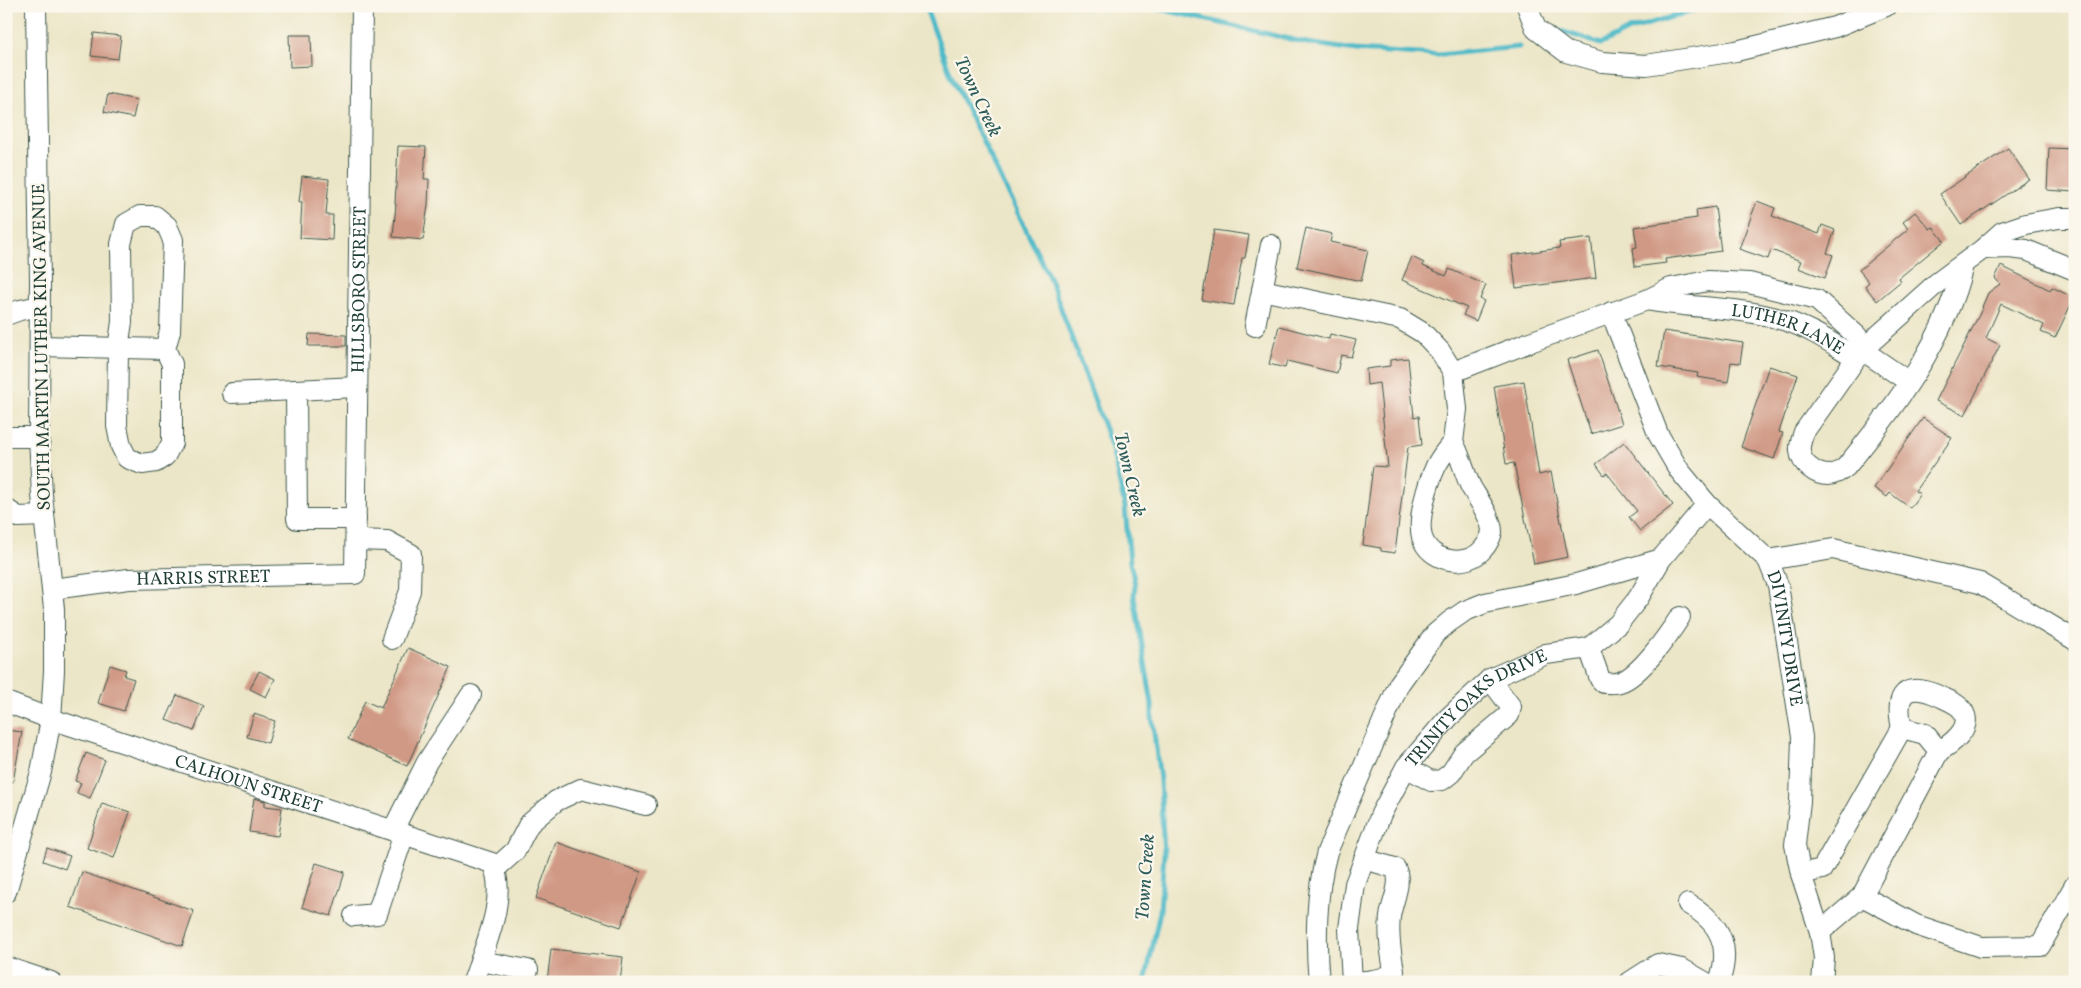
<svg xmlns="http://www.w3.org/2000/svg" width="2081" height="988" viewBox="0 0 2081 988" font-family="Vollkorn,serif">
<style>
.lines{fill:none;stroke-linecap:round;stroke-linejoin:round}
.stream{stroke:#4ebac8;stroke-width:5}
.building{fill:#d09985}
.minor-casing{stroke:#3e564a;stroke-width:22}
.minor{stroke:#fff;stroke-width:20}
.labels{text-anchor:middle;stroke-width:4.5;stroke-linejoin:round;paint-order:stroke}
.street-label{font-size:18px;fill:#1f3d34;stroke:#fbf7ec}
.water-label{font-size:19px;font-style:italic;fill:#2b5c59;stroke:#fbf7ec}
</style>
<rect width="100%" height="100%" fill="#fbf7ec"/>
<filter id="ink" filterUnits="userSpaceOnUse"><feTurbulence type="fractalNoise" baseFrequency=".02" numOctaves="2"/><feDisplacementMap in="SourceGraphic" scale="10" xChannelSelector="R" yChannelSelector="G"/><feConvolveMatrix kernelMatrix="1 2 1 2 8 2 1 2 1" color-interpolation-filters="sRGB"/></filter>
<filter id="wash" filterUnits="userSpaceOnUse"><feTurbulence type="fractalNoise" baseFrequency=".0096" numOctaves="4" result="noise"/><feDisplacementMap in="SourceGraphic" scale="20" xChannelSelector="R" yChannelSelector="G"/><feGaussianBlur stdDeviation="1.12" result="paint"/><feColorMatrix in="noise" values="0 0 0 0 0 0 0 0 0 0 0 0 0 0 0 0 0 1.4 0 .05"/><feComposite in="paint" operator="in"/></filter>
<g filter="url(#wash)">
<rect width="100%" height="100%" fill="#ece6c8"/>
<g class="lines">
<!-- stream -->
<path class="stream" d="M925 6 952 78 1051 281 1112 448 1125 507 1130 562 1135 584 1134 597 1152 704V717L1160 780 1164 854 1160 911 1145 982
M1147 6 1307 43 1355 50 1437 55 1519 47
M1555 29 1601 44 1629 30 1707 6"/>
</g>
<g id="blocks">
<!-- building -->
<path class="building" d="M94 33 121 36 118 59 91 56Z
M289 35H311L312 66 290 67Z
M108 94 137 100 133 118 104 112Z
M398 146 426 147 424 179H429L428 205 423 240 393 237 396 204H395Z
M2008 148 2029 179 1961 225 1940 194Z
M2049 148 2075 149 2074 192 2047 190Z
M302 176 329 179 326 215H333L332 240 300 238 302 202H299Z
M1757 201 1775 208 1772 216 1819 234 1822 225 1835 230 1827 253 1833 255 1825 278 1798 268 1801 261 1771 250 1768 259 1739 249Z
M1715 207 1721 251 1665 259 1666 263 1635 267 1633 248 1637 247 1634 227 1697 218 1696 210Z
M1915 212 1930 229 1933 227 1944 241 1899 278 1901 281 1877 301 1865 286 1869 282 1859 270 1908 229 1903 222Z
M1306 228 1332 234 1330 242 1368 250 1361 281 1297 267Z
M1214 230 1249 235 1245 258H1242L1234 305 1202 300Z
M1591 238 1596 278 1516 288 1512 255 1560 248 1559 242Z
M1412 257 1424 263 1423 266 1446 276 1449 269 1486 285 1480 299 1484 301 1476 321 1463 315 1467 308 1402 280Z
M2001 266 2050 290 2052 287 2074 298 2055 338 2041 332 2044 325 2001 304 1986 338 2000 345 1965 415 1936 401 1983 307H1982L1988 293 2000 284 1995 278Z
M1279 326 1329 339 1330 334 1356 340 1351 357 1341 355 1337 373 1287 361 1285 368 1269 364Z
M1664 331 1743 343 1740 363 1731 362 1728 382 1697 377 1698 373 1658 367Z
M309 334 346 335V346H308Z
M1598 350 1622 424 1591 434 1567 360Z
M1408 358 1414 417 1419 416 1422 445 1408 447 1395 553 1381 551V548L1363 545 1373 466 1388 467 1379 383 1367 385 1366 369 1390 366V360Z
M1769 366 1798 375 1779 432 1783 433 1774 459 1741 447Z
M1524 381 1539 475 1551 472 1568 557 1534 564 1514 463 1506 464 1494 386Z
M1923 418 1952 438 1915 491 1920 494 1910 508 1890 493 1887 497 1874 488Z
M1624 442 1673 505 1640 531 1629 517 1637 511 1607 473 1604 475 1596 464Z
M408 648 451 667 407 766 348 739 365 701 381 708Z
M110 665 126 670 124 676 134 679 124 711 98 703Z
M259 671 275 679 266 697 250 689Z
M177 695 204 706 194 731 166 720Z
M254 714 275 721 268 743 247 737Z
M6 730 22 732 13 782 6 781Z
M86 753 105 760 90 798 77 793 81 783 75 781Z
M254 798 265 801V806L282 808 278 836 249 832Z
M102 803 130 812 114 858 87 848Z
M556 842 641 872 621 927 536 898Z
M47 848 70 856 65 869 43 861Z
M316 863 345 872 331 916 302 907Z
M82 872 194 911 182 946 70 907Z
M551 949 623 957 620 982H547Z"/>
</g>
</g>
<g filter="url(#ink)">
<use href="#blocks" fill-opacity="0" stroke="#3e564a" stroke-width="1"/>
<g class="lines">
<defs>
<g id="minor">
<path d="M1527 6 1536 29 1566 52 1602 62 1646 65 1736 51 1835 27 1886 6"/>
<path d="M140 216H155L167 226 173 240 170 331 165 349 172 364V443L165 456 156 462 142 464 127 458 121 446 117 426 118 348 122 322 121 244 126 224Z"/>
<path d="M1983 249 2009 248 2026 250 2075 270"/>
<path d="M1262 290 1400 319 1423 333 1440 351 1453 372 1457 409 1453 442"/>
<path id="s1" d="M1647 300C1692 309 1739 306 1783 320 1807 327 1827 340 1848 353L1862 350"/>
<path id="s2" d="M1611 312 1658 434 1679 470 1707 504 1768 560 1778 585 1802 737 1800 801 1795 845 1801 874 1820 932 1824 958 1822 982"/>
<path d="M6 315 20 310 40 306"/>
<path d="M1255 326 1271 245"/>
<path d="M40 346 165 349"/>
<path d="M1862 350 1804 432C1802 438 1799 445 1800 451 1801 464 1816 475 1828 475 1835 475 1841 471 1846 467 1895 407 1945 341 1963 265"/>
<path d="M1453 372 1530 342 1647 300 1671 288 1708 281 1749 283 1817 300 1857 336 1862 350"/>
<path d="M1909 382 1862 350 1937 283 1983 249 2002 232 2026 224 2059 218H2075"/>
<path d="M296 390 297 519H356"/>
<path d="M232 393 357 387"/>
<path d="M6 437H39"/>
<path d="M1453 442C1461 456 1464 473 1471 487 1478 499 1492 518 1492 532 1491 537 1487 545 1483 549 1467 569 1429 562 1422 537 1417 519 1428 483 1436 466 1440 458 1447 449 1453 442Z"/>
<path d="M6 509 18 517 44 516"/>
<path d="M356 540 387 541 411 554 410 591 392 639"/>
<path d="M1768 560 1833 549 1980 583 2075 640"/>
<path id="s3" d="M52 589 129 579 355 574 362 6"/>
<path d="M1589 648 1600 679 1604 683C1609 683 1615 684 1620 682 1640 676 1669 634 1680 617"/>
<path id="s4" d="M6 702 51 719 492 863C509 896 484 948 473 982"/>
<path d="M1902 728C1894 694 1905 681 1939 696 1947 700 1960 704 1964 713 1972 729 1950 745 1939 751"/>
<path d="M1406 767 1431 781 1442 780 1451 773 1464 753 1509 715 1511 707 1490 679"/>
<path d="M393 830 427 762 471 695"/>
<path d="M495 869 515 851 529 824 556 801 581 789 646 805"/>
<path d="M1801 874 1822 869 1902 728 1925 734 1939 751 1862 896"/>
<path d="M6 892 41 772 51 719 54 671V609L42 495 39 437 40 281 36 6"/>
<path d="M1688 904C1720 922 1732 946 1719 982"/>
<path d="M354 916 377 914 404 834"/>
<path d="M1820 932 1862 896 1916 925 1981 947 2040 946 2075 885"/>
<path d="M480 961 528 970"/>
<path d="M6 967 51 982"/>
<path d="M1319 982C1315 941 1316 892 1327 852L1399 684 1435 634 1449 622 1465 611 1485 603 1576 584 1661 559"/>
<path id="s5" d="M1352 982 1349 929 1355 884 1381 814 1406 767 1448 718 1490 679 1546 654 1589 648 1618 624 1639 597 1661 559 1707 504"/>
<path d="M1357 982C1369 980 1385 981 1394 971 1391 953 1388 935 1390 917 1392 901 1403 883 1395 868L1364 859"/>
<path d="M1630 982 1658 964 1682 969 1705 982"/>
</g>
</defs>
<!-- minor casing -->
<use href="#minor" class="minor-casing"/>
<!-- minor -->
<use href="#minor" class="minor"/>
</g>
</g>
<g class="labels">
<!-- street labels -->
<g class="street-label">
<text dy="6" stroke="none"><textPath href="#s3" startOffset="588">HILLSBORO STREET</textPath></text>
<text dy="6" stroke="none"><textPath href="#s1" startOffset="145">LUTHER LANE</textPath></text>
<text transform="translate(41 347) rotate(-91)" y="6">SOUTH MARTIN LUTHER KING AVENUE</text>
<text dy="6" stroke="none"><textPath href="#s3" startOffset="152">HARRIS STREET</textPath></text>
<text dy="6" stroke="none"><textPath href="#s2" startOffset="380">DIVINITY DRIVE</textPath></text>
<text dy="6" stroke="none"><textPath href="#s5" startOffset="320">TRINITY OAKS DRIVE</textPath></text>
<text dy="6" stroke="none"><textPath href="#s4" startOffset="256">CALHOUN STREET</textPath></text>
</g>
<!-- water labels -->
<g class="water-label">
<text transform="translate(979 96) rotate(65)" y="7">Town Creek</text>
<text transform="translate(1131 474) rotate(77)" y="7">Town Creek</text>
<text transform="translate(1144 877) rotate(-86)" y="7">Town Creek</text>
</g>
</g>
<!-- margin -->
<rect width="2081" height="988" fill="none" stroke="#fbf7ec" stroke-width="25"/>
</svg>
